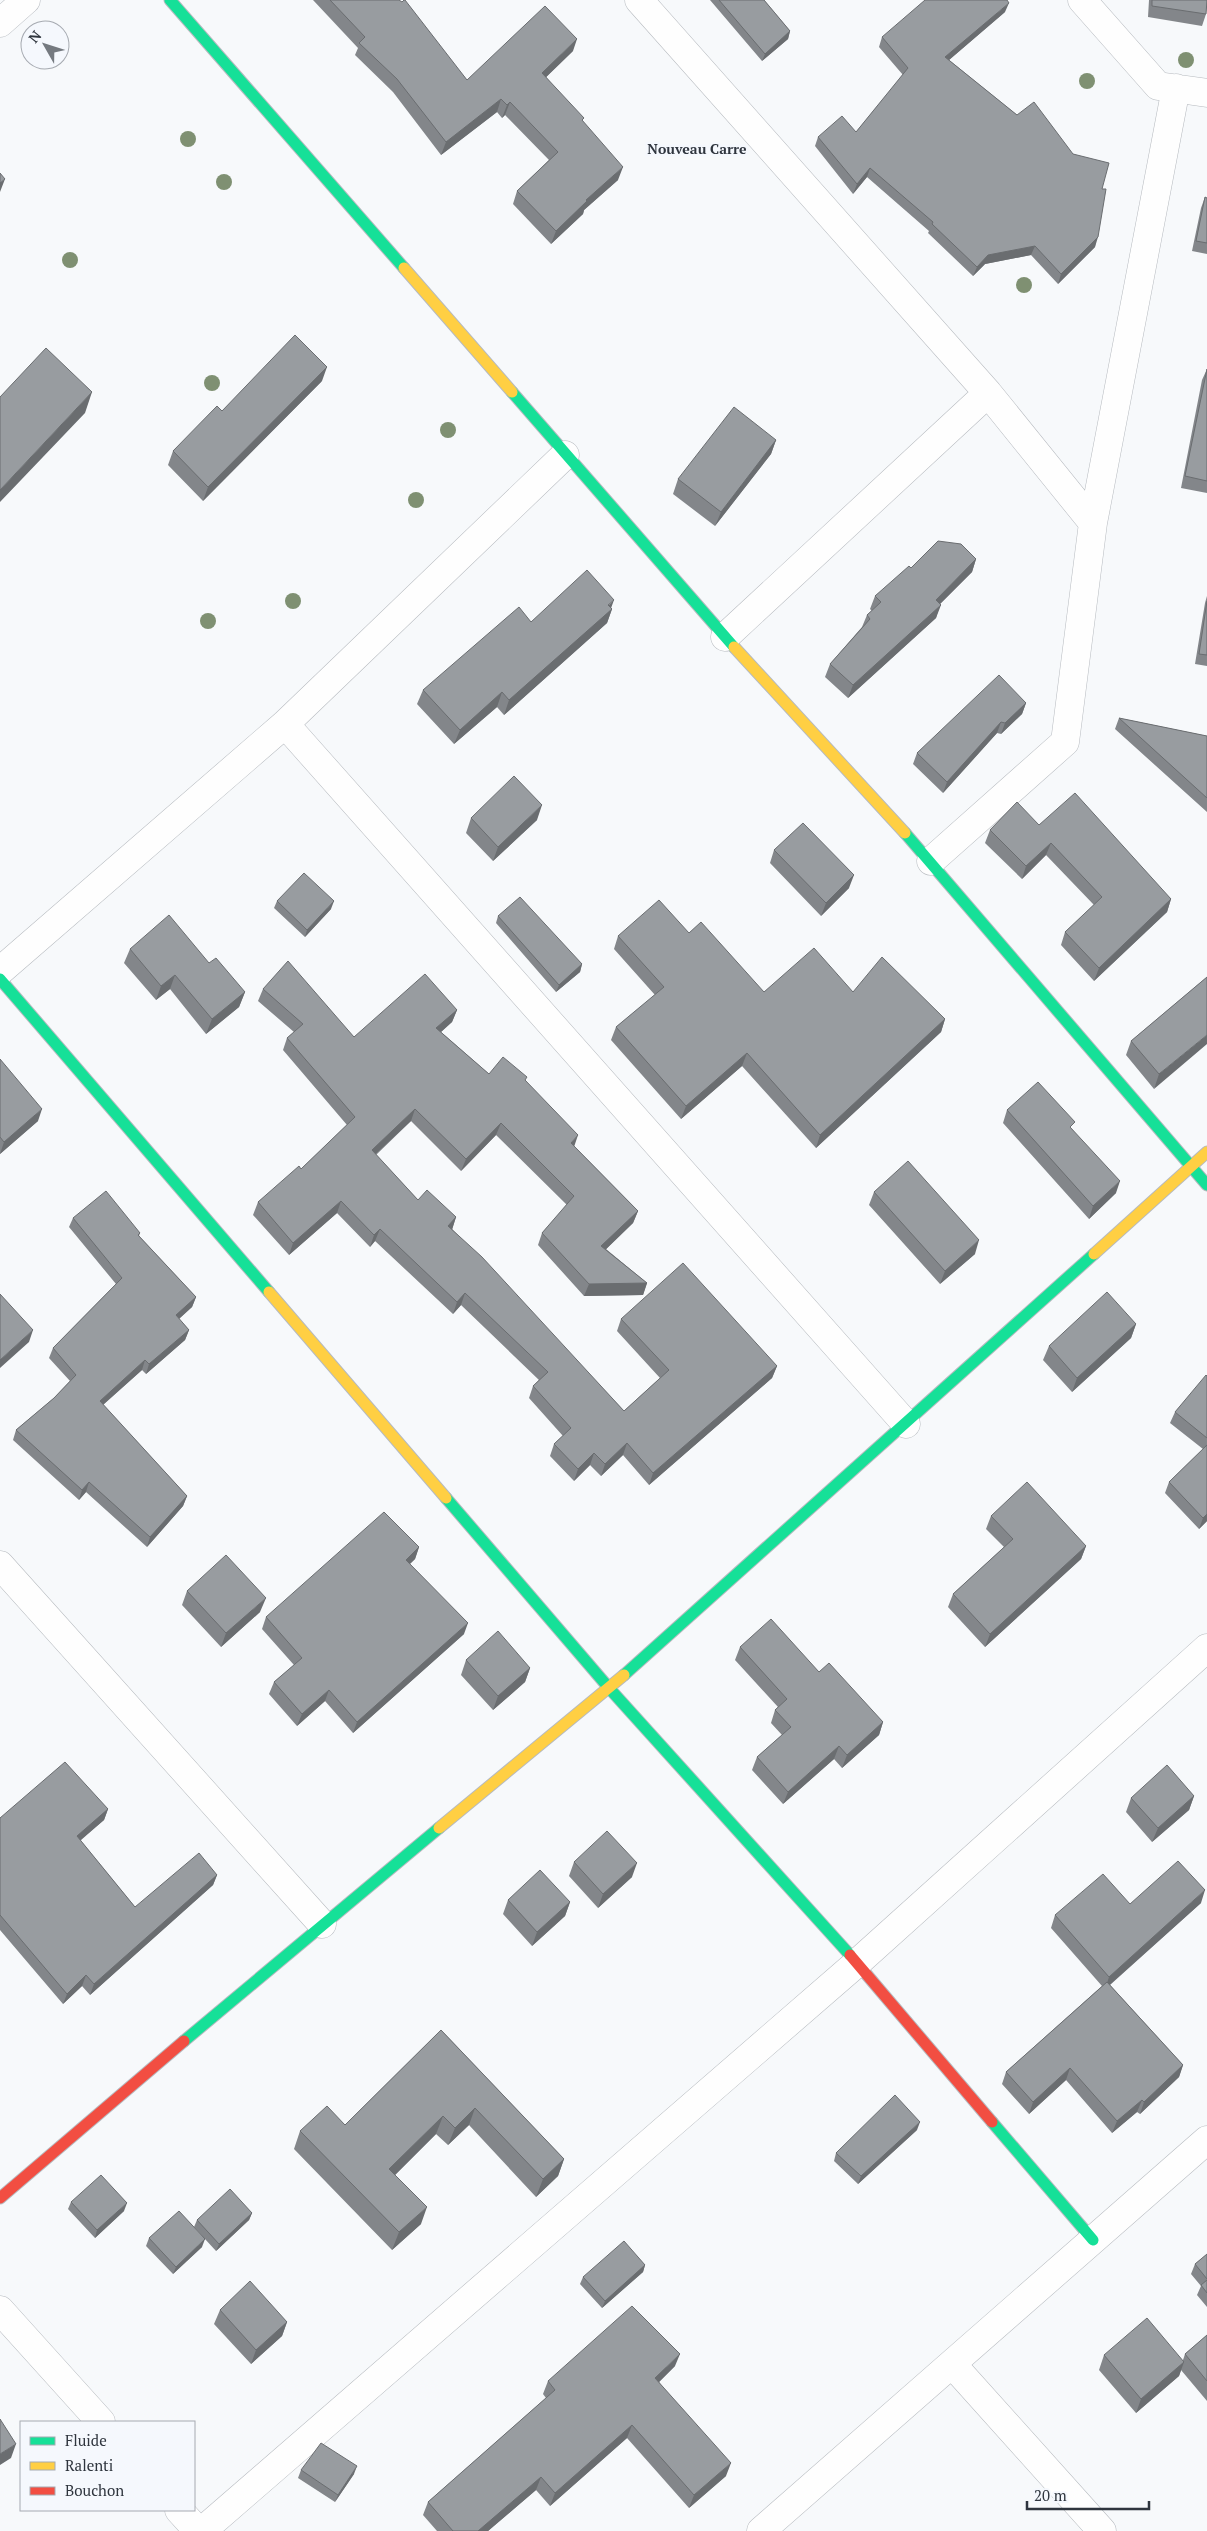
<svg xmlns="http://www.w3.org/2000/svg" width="1207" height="2531" viewBox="0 0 1207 2531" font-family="'PT Serif',serif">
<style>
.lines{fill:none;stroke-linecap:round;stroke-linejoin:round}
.street-casing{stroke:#b6babf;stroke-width:29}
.fast-casing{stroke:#b6babf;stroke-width:13}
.slow-casing{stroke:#b6babf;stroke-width:13}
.jam-casing{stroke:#b6babf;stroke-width:13}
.street{stroke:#fefefe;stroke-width:28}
.fast{stroke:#16e098;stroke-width:11}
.slow{stroke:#ffcf43;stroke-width:11}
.jam{stroke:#f24e42;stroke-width:11}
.tree{fill:#7f9072}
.wall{fill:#83868a}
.shaded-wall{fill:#6a6d70}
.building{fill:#989ca0;stroke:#6a6d70}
.labels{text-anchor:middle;stroke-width:5;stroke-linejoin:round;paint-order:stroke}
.neighbourhood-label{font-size:14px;font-weight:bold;fill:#2f353e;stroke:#f5f8fd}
</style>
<rect width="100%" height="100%" fill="#f7f9fb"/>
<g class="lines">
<defs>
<path id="street" d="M639 0 988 393 1093 523
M1082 0 1158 86 1207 93
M0 23 26 0
M725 637 988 393
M285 724 906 1424
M931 861 1065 742 1093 523 1176 88
M0 971 285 724 565 455
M0 1565 322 1924
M0 2310 101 2422
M952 2364 1102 2531
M179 2510 198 2531
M202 2531 857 1963 1207 1648
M761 2531 1207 2140"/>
<path id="fast" d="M170 0 404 268
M512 392 734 647
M905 833 1207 1185
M0 979 269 1292
M446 1498 609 1688 850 1955
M624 1675 1094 1254
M184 2041 439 1828
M992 2122 1093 2240"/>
<path id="slow" d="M404 268 512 392
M734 647 905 833
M1094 1254 1207 1152
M269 1292 446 1498
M439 1828 624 1675"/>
<path id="jam" d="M850 1955 992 2122
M0 2198 184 2041"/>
</defs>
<!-- street casing -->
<use href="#street" class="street-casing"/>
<!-- fast casing -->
<use href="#fast" class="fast-casing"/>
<!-- slow casing -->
<use href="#slow" class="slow-casing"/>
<!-- jam casing -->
<use href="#jam" class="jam-casing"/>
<!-- street -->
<use href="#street" class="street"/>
<!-- fast -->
<use href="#fast" class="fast"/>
<!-- slow -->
<use href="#slow" class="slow"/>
<!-- jam -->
<use href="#jam" class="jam"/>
</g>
<!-- trees -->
<g class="tree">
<circle cx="1186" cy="60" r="8"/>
<circle cx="1087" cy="81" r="8"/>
<circle cx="188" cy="139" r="8"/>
<circle cx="224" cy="182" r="8"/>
<circle cx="70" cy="260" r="8"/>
<circle cx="1024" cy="285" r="8"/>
<circle cx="212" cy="383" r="8"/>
<circle cx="448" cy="430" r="8"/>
<circle cx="416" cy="500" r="8"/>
<circle cx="293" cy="601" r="8"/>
<circle cx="208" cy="621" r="8"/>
</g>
<!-- wall -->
<path class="wall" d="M313 0H399L467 80 573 51 546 77 583 122 618 180 584 210 583 214 551 244 513 204 517 191 549 160 505 115 502 118 497 112 441 155 393 92 355 55 358 48Z
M710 0H764L790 31 788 39 762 61Z
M1149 0H1207L1206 14 1202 26 1148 17Z
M1005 12 949 60 1017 115 1073 154 1102 189 1095 247 1058 284 1031 255 985 264 973 276 928 233 929 231 867 177 853 194 815 146 818 137 856 132 903 75 879 47 882 37Z
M1205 197 1207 198V254L1192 251 1201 208Z
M1207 369V493L1181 488 1202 380Z
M322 381 203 501 168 465 173 451Z
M776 440 771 454 715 526 673 494 678 479Z
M976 559 972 572 940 604 936 618 848 698 825 677 830 664 862 627 867 615 872 611 870 609 875 596 911 568Z
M1207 596V666L1195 664 1205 603Z
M612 609 607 623 504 715 497 707 454 744 417 704 423 690 531 622Z
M1026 703 1022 714 1001 734 997 733 943 793 913 764 917 753Z
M1119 718 1207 736V812L1115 729Z
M471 818 537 820 493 861 466 833Z
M1039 825 1171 899 1167 912 1094 981 1061 945 1065 932 1094 905 1046 855 1022 879 985 843 990 830Z
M774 850 849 888 821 916 770 863Z
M277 901 331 909 305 937 274 908Z
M498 916 582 964 580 972 556 992 496 923Z
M689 933 764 992H853L945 1019 941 1032 816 1148 742 1066 681 1119 611 1040 616 1027 655 995 614 949 618 936Z
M130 949 209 963 245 992 239 1007 206 1034 170 989 156 1000 124 963Z
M1207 977 1154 1089 1126 1055 1131 1041Z
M263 989 354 1037 457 1010 452 1022 441 1032 489 1074 526 1081 574 1146 638 1211 633 1223 606 1249 647 1283 643 1295 584 1296 538 1245 542 1233 567 1205 496 1135 461 1171 411 1121 376 1155 418 1200 456 1217 452 1229 624 1411 660 1378 617 1331 621 1319 777 1366 772 1378 649 1485 623 1455 601 1476 590 1465 574 1481 550 1456 554 1444 563 1436 529 1398 533 1386 539 1380 461 1305 453 1314 375 1241 370 1247 337 1213 289 1255 253 1215 258 1202 301 1169 347 1125 283 1050 287 1038 294 1032 258 1001Z
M0 1059 38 1121 0 1154Z
M1007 1110 1072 1129 1116 1193 1089 1219 1003 1123Z
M874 1192 975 1254 940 1284 869 1205Z
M73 1218 140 1233 139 1236 196 1297 192 1307 179 1319 189 1330 185 1340 146 1374 142 1370 103 1405 187 1496 183 1506 147 1547 86 1492 79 1500 13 1440 16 1430 54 1398 70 1381 49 1358 53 1348 116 1284 69 1227Z
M1136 1324 1131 1338 1072 1392 1043 1360 1049 1346Z
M1207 1376V1521L1199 1529 1165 1493 1169 1482 1203 1449 1170 1423 1175 1412Z
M991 1516 1086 1546 1081 1559 985 1647 948 1607 953 1594 1004 1547 986 1529Z
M419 1547 415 1559 410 1564 464 1634 353 1733 325 1701 297 1726 269 1694 274 1682 294 1665 262 1629 266 1617Z
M187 1591 260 1612 221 1647 182 1605Z
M740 1647 819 1672 883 1722 879 1735 842 1768 834 1759 783 1804 752 1770 757 1757 782 1735 771 1723 775 1710 778 1707 735 1660Z
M466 1660 530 1668 525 1682 493 1710 461 1675Z
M1194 1796 1189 1810 1152 1842 1126 1812 1131 1798Z
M108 1809 104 1820 80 1840 135 1907 217 1875 213 1885 90 1995 82 1986 63 2004 0 1930V1818Z
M574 1862 632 1877 598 1908 569 1876Z
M508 1900 570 1902 565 1916 532 1946 503 1914Z
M1201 1903 1110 1985 1183 2065 1179 2077 1140 2114 1137 2112 1112 2133 1066 2080 1029 2114 1002 2084 1006 2072 1102 1986 1051 1928 1055 1915 1130 1904Z
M441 2030 564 2159 558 2176 536 2197 469 2125 448 2145 436 2134 395 2175 421 2224 392 2250 294 2149 300 2131 345 2125Z
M917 2130 858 2184 834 2161 836 2153Z
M71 2202 124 2211 95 2238 68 2209Z
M252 2213 249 2220 216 2251 194 2227 197 2220Z
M149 2238 202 2247 173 2274 146 2246Z
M1207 2254V2307L1197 2295 1201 2286 1191 2274 1195 2264Z
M645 2265 643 2272 602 2308 580 2284 583 2277Z
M220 2310 287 2322 282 2336 251 2364 214 2324Z
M1207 2335V2401L1181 2370 1179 2376 1136 2413 1099 2370 1104 2355 1183 2360 1185 2354Z
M675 2366 659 2382 726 2476 689 2508 627 2438 550 2506 536 2490 488 2531H437L423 2515 428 2502 546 2398 543 2394 548 2381Z
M301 2470 354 2474 335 2502 298 2478Z"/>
<!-- shaded-wall -->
<path class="shaded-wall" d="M1009 3 1005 12 942 66 945 57Z
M790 31 788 39 762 61 765 54Z
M577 39 573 51 537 86 542 73Z
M501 99 497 112 441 155 446 142Z
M510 102 505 115 502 118 507 105Z
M623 167 618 180 584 210 583 214 551 244 556 231 586 200Z
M870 168 867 177 853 194 857 184Z
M5 179 0 192V183Z
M1098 237 1095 247 1058 284 1061 274Z
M1035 246 1031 255 985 264 973 276 977 267 988 255Z
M327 367 322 381 203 501 208 487Z
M92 392 85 413 0 502V490Z
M776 440 771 454 715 526 721 512Z
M976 559 972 572 931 613 936 600Z
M614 600 610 611 612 609 607 623 504 715 509 700Z
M941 605 936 618 848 698 853 685Z
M502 692 497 707 454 744 460 730Z
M1026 703 1022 714 1001 734 1005 723Z
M1001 722 997 733 943 793 947 782Z
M542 805 537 820 493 861 498 847Z
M1051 843 1046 855 1022 879 1026 866Z
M854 875 849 888 821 916 826 903Z
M1171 899 1167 912 1094 981 1099 968Z
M334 901 331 909 305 937 307 930Z
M582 964 580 972 556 992 559 985Z
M175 975 170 989 156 1000 161 986Z
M245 992 239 1007 206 1034 212 1019Z
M457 1010 452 1022 432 1040 436 1028Z
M945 1019 941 1032 816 1148 820 1135Z
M1207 1035V1044L1154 1089 1159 1074Z
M747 1053 742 1066 681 1119 686 1106Z
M42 1109 38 1121 0 1154 4 1142Z
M415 1109 411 1121 367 1162 372 1150Z
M501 1123 496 1135 461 1171 466 1159Z
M578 1135 574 1147 571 1143Z
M1120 1181 1116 1193 1089 1219 1093 1206Z
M341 1201 337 1213 289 1255 293 1243Z
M638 1211 633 1223 597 1258 601 1246Z
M456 1217 452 1230 448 1226Z
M380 1229 375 1241 370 1247 374 1235Z
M979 1240 975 1254 940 1284 945 1271Z
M647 1283 643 1295 584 1296 589 1284Z
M465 1293 461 1305 453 1314 457 1302Z
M196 1297 192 1307 172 1325 176 1315Z
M1136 1324 1131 1338 1072 1392 1077 1378Z
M33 1330 29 1342 0 1368V1360Z
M189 1330 185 1340 146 1374 149 1364Z
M145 1360 142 1370 96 1411 100 1401Z
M777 1366 772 1378 649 1485 653 1473Z
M627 1443 623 1455 601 1476 605 1464Z
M594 1453 590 1465 574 1481 578 1469Z
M89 1482 86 1492 79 1500 82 1490Z
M187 1496 183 1506 147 1547 150 1537Z
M1207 1514V1521L1199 1529 1203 1518Z
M1086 1546 1081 1559 985 1647 990 1634Z
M419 1547 415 1559 402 1571 406 1560Z
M266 1598 260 1612 221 1647 226 1633Z
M468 1623 464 1634 353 1733 357 1722Z
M530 1668 525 1682 493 1710 498 1696Z
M329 1690 325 1701 297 1726 302 1714Z
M883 1722 879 1735 842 1768 847 1755Z
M839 1746 834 1759 783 1804 788 1792Z
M1194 1796 1189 1810 1152 1842 1158 1828Z
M108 1809 104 1820 73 1847 77 1836Z
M637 1863 632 1877 598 1908 603 1894Z
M217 1875 213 1885 90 1995 94 1984Z
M1205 1890 1201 1903 1105 1989 1109 1977Z
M570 1902 565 1916 532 1946 537 1932Z
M86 1975 82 1986 63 2004 67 1994Z
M1183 2065 1179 2077 1140 2114 1144 2102Z
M1070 2068 1066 2080 1029 2114 1033 2102Z
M1142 2100 1137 2112 1112 2133 1117 2121Z
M475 2108 469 2125 448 2145 455 2128Z
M443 2116 436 2134 383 2187 389 2169Z
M920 2122 917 2130 858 2184 861 2176Z
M564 2159 558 2176 536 2197 543 2179Z
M127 2203 124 2211 95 2238 97 2230Z
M427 2207 421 2224 392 2250 399 2232Z
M252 2213 249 2220 216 2251 219 2244Z
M205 2239 202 2247 173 2274 176 2267Z
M645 2265 643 2272 602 2308 605 2301Z
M287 2322 282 2336 251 2364 256 2350Z
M680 2354 675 2366 651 2390 655 2378Z
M1184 2362 1179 2376 1136 2413 1141 2399Z
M632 2425 627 2438 550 2506 555 2493Z
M16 2444 11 2458 0 2465V2454Z
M731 2463 726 2476 689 2508 694 2495Z
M357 2466 354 2474 335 2502 338 2495Z
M541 2477 536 2490 488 2531H478Z"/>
<!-- building -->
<path class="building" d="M330 0H399L402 2 404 0H405L467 80 545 6 577 39 542 73 584 118 582 120 623 167 586 200 587 201 556 231 517 191 558 152 510 102 507 105 501 99 446 142 397 79 359 43 365 37Z
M719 0H764L790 31 765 54Z
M925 0H1007L1009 3 945 57 1017 115 1034 102 1073 154 1109 163 1102 189H1106L1098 237 1061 274 1035 246 988 255 977 267 932 224 933 222 870 168 857 184 818 137 842 116 856 132 908 68 882 37Z
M1152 0H1207L1206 14 1152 6Z
M0 173 5 179 0 183Z
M1205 197 1207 198V243L1196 241Z
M295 335 327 367 208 487 173 451 217 406 222 411Z
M46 348 92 392 0 490V397Z
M1207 369V481L1185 476Z
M734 407 776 440 721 512 678 479Z
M938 541 961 544 976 559 936 600 941 605 853 685 830 664 870 619 867 615 881 602 875 596 909 566 911 568Z
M587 570 614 600 608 605 612 609 509 700 502 692 460 730 423 690 519 607 531 622Z
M1207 601V655L1199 654Z
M999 675 1026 703 1005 723 1001 722 947 782 917 753Z
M1119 718 1207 736V798Z
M514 776 542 805 498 847 471 818Z
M1075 793 1171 899 1099 968 1065 932 1102 897 1051 843 1026 866 990 830 1017 802 1039 825Z
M803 823 854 875 826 903 774 850Z
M304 873 334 901 307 930 277 901Z
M520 897 582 964 559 985 498 916Z
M659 900 689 933 701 922 764 992 814 948 853 992 882 957 945 1019 820 1135 747 1053 686 1106 616 1027 664 987 618 936Z
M169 915 209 963 216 958 245 992 212 1019 175 975 161 986 130 949Z
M288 961 354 1037 425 974 457 1010 436 1028 489 1074 503 1057 527 1077 525 1080 578 1135 571 1143 638 1211 601 1246 647 1283 589 1284 542 1233 574 1196 501 1123 466 1159 415 1109 372 1150 418 1200 427 1190 456 1217 448 1226 482 1257 624 1411 669 1370 621 1319 683 1263 777 1366 653 1473 627 1443 605 1464 594 1453 578 1469 554 1444 571 1428 533 1386 548 1372 465 1293 457 1302 380 1229 374 1235 341 1201 293 1243 258 1202 299 1166 301 1169 355 1117 287 1038 303 1024 263 989Z
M1207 977V1035L1159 1074 1131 1041Z
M0 1059 42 1109 4 1142 0 1137Z
M1038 1082 1075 1122 1070 1127 1120 1181 1093 1206 1007 1110Z
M908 1161 979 1240 945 1271 874 1192Z
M106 1191 140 1233 138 1235 196 1297 176 1315 189 1330 149 1364 145 1360 100 1401 187 1496 150 1537 89 1482 82 1490 16 1430 54 1398 76 1375 53 1348 122 1278 73 1218Z
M1107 1292 1136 1324 1077 1378 1049 1346Z
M0 1294 33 1330 0 1360Z
M1206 1375 1207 1376V1438L1175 1412Z
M1207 1445V1514L1203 1518 1169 1482Z
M1027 1482 1086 1546 990 1634 953 1594 1013 1539 991 1516Z
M384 1512 419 1547 406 1560 468 1623 357 1722 329 1690 302 1714 274 1682 302 1658 266 1617Z
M226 1555 266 1598 226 1633 187 1591Z
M771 1619 819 1672 829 1663 883 1722 847 1755 839 1746 788 1792 757 1757 791 1727 775 1710 787 1699 740 1647Z
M498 1631 530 1668 498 1696 466 1660Z
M65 1762 108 1809 77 1836 135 1907 199 1853 217 1875 94 1984 86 1975 67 1994 0 1915V1818Z
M1167 1765 1194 1796 1158 1828 1131 1798Z
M607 1831 637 1863 603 1894 574 1862Z
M1178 1861 1205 1890 1109 1977 1055 1915 1103 1874 1130 1904Z
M540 1870 570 1902 537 1932 508 1900Z
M1107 1982 1183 2065 1144 2102 1142 2100 1117 2121 1070 2068 1033 2102 1006 2072Z
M441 2030 564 2159 543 2179 475 2108 455 2128 443 2116 389 2169 427 2207 399 2232 300 2131 327 2106 345 2125Z
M895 2095 920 2122 861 2176 836 2153Z
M101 2175 127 2203 97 2230 71 2202Z
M230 2189 252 2213 219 2244 197 2220Z
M179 2211 205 2239 176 2267 149 2238Z
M624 2241 645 2265 605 2301 583 2277Z
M1207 2254V2279L1195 2264Z
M1207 2280V2293L1201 2285Z
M250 2281 287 2322 256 2350 220 2310Z
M632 2306 680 2354 655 2378 731 2463 694 2495 632 2425 555 2493 541 2477 478 2531H453L428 2502 555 2390 548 2381Z
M1147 2318 1184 2362 1141 2399 1104 2355Z
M1207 2335V2381L1185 2354Z
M0 2419 16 2444 0 2454Z
M321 2443 357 2466 338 2495 301 2470Z"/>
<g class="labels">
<!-- neighbourhood labels -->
<g class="neighbourhood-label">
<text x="697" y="154">Nouveau Carre</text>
</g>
</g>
<!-- legend -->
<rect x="20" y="2421" width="175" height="90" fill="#f5f8fd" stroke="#a6aab1"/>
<rect x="30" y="2437" width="25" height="8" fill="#16e098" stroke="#a6aab1"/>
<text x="65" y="2446" font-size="15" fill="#2f353e">Fluide</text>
<rect x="30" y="2462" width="25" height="8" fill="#ffcf43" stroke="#a6aab1"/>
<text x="65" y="2471" font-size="15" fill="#2f353e">Ralenti</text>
<rect x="30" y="2487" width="25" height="8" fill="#f24e42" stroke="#a6aab1"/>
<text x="65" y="2496" font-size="15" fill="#2f353e">Bouchon</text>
<!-- north arrow -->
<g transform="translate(45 45) rotate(309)"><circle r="24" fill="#f5f8fd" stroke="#a6aab1"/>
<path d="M0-4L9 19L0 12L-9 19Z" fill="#757a80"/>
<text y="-8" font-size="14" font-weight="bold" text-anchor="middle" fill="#2f353e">N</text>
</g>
<!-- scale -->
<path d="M1027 2501v8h122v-8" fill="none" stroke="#2f353e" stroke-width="2.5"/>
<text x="1034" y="2501" font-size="15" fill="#2f353e" stroke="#f5f8fd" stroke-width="4" paint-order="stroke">20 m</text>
</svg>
